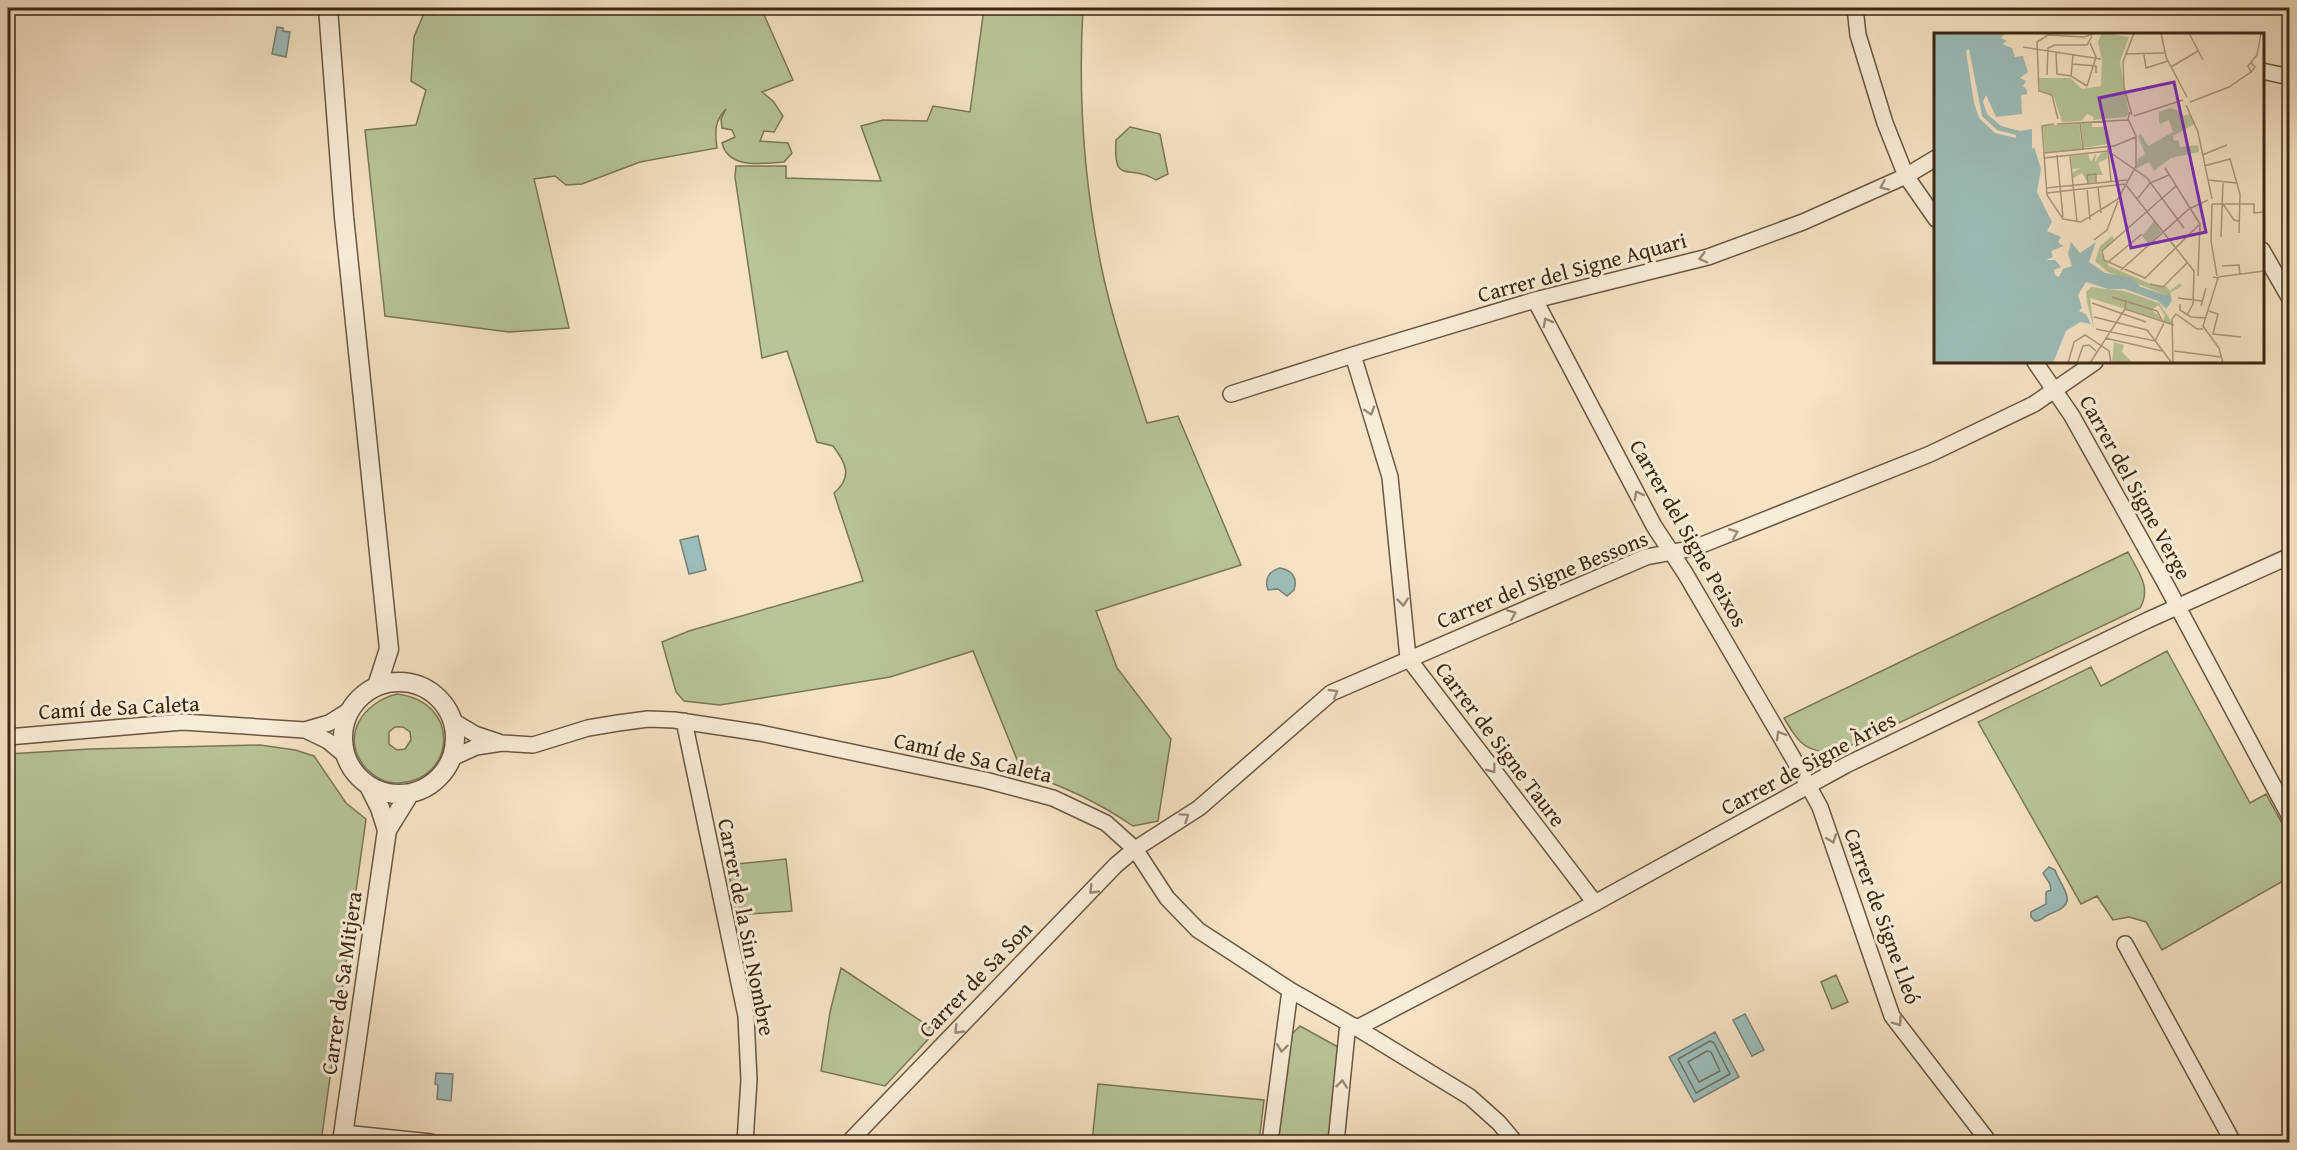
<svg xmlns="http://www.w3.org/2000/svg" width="2297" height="1150" viewBox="0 0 2297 1150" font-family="'Gentium Book Plus',serif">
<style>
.green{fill:#b7c598;stroke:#7a7654;stroke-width:1.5;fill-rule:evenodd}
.water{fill:#9dbdba;stroke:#778176;stroke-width:1.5}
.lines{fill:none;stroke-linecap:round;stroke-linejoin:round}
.shore{stroke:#6d7266;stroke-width:1.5}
.minor-casing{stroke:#6b563e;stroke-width:18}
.tertiary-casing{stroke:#6b563e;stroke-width:21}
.minor{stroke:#f8edd9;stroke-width:15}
.tertiary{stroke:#f8edd9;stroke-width:18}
.oneway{stroke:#9a8a75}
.labels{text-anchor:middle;stroke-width:6;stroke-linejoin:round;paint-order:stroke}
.street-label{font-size:22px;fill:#3d2711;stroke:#f8edd9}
.inset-river{fill:none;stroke:#9dbdba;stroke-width:3}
.inset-road{fill:none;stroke:#ab987c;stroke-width:1.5}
.view{fill:#7b2cbf;fill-opacity:0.15;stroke:#7b2cbf;stroke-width:3}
.inset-edge{fill:none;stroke:#3d2711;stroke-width:3}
</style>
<rect width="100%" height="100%" fill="#f5e3c4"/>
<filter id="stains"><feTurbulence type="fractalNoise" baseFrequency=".00333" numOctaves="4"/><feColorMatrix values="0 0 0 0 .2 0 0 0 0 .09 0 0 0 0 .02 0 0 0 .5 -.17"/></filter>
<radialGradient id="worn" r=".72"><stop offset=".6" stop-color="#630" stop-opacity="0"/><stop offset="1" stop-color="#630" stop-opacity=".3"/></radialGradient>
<!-- green -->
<path class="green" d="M435 8H761L793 80 762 92 773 101 783 116 774 132 764 131 760 141 788 143 792 153 784 162C762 163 729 170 722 143L735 137 732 130 722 128 721 119 726 109C714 121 715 133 717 148L640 162 582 184 566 185 555 176 534 179 569 328 509 332 385 316 365 130 416 125 426 90 411 81 414 37 425 11 434 15Z
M984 8H1083C1078 95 1084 184 1102 270 1113 322 1131 373 1147 423L1178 416 1241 565 1096 611 1117 668 1171 739 1158 821 1133 826C1096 801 1065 787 1022 772L973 651 890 677 720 705 684 701 676 692 662 642 689 631 863 581 834 493C853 477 846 463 833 446L817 442 787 351 762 358 735 177 736 166H786V178L881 181 861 126 883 120 927 121 933 106 970 112Z
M1130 127 1160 134 1168 174 1156 180C1129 162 1113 188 1116 140Z
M2128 552C2138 572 2152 587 2140 608L1838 752C1806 753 1800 745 1784 718Z
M2167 651 2250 803 2266 794 2289 836 2290 877 2162 950 2146 922 2129 917 2113 920 2097 896 2081 904 1978 722 2091 667 2101 686Z
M397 694C462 702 456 780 399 783 385 784 373 776 364 766 340 735 364 702 397 694ZM395 727H403L410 732 411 740 405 749 397 750 389 744V732Z
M260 745 295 750 314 756 346 803 366 819 321 1142H8V754L90 749Z
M786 859 792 911 737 915 727 865Z
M841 968 936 1031 885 1086 821 1071 830 1012Z
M1836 975 1848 1002 1832 1009 1821 982Z
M1300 1026 1338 1047 1328 1142H1278L1290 1036Z
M1098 1084 1264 1100 1259 1142H1092Z"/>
<!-- water -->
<path class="water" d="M277 27 283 28V31L290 32 286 57 272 54Z
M698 536 706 570 689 574 680 540Z
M1280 568C1292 570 1298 578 1294 590L1287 596 1278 589 1268 590C1264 579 1269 571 1280 568Z
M2049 867 2055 870C2061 888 2081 903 2052 913 2045 915 2042 921 2035 921L2031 917V912L2046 904V892L2051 890 2050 884 2043 873Z
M1745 1014 1764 1050 1752 1056 1733 1020Z
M1715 1032 1739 1077 1694 1102 1669 1057Z
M436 1073 453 1074 451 1101 437 1099 438 1085 435 1084Z"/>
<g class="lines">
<!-- shore -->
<path class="shore" d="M1710 1041 1714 1043 1730 1074 1696 1093 1678 1059Z
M1707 1051 1711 1052 1720 1071 1699 1082 1688 1062Z"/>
<defs>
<path id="minor" d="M1855 8 1858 35 1885 123 1906 176 1936 219
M2262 71 2290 77
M2262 250 2290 299
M1535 300 1654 526 1685 573 1793 758 1820 807 1892 1016 1989 1142
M1353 355 1390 477 1408 658 1595 903
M2035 362 2072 416 2164 581 2290 817
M1231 394 1353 355 1535 300 1708 257 1803 222 1906 176 1936 158
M453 721 475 734 499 742
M684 721 746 1016 749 1080 745 1142
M305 730 329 723 351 709
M8 737 183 722 305 730 328 741 346 756
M452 758 476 747 502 743 533 745 588 728 618 723 648 719 674 720 760 733 985 780 1053 798 1106 823 1135 849 1167 898 1198 930 1290 990 1357 1028 1470 1097 1499 1123 1515 1142
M2125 944 2233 1142
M1357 1028 1595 903 1846 765 2148 620 2290 556
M344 1133 431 1142
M849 1142 1116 865 1135 849 1199 808 1331 693 1646 557 1694 548 1930 454 2034 404 2095 362
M1270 1142 1290 990
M1336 1142 1348 1023"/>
<path id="tertiary" d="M328 8 344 217 389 649 377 686
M343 738a56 56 0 1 1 112 0a56 56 0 1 1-112 0Z
M369 786 380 808 387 830
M342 1142 387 830 410 793"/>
</defs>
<!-- minor casing -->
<use href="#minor" class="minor-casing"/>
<!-- tertiary casing -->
<use href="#tertiary" class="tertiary-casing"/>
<!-- minor -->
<use href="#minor" class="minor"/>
<!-- tertiary -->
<use href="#tertiary" class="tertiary"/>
</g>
<!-- one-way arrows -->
<defs><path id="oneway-chevron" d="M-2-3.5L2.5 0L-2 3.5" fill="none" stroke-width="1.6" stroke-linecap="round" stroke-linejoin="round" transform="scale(1.5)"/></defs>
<g class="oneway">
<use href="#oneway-chevron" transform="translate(1884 186) rotate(156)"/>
<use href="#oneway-chevron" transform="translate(1703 258) rotate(165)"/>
<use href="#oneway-chevron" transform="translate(1547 322) rotate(-118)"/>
<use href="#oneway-chevron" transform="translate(1370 411) rotate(73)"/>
<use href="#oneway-chevron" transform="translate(1638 495) rotate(-118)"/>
<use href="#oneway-chevron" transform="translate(1734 533) rotate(-22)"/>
<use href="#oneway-chevron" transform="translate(1403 602) rotate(84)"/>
<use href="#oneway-chevron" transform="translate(1512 614) rotate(-23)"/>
<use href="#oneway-chevron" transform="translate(1334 693) rotate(-30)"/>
<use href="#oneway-chevron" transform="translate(1780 735) rotate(-120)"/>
<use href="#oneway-chevron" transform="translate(1492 769) rotate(53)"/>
<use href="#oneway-chevron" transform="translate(1185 817) rotate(-34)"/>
<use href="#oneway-chevron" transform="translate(1832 839) rotate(70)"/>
<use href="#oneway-chevron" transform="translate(1093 890) rotate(134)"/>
<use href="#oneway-chevron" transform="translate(1898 1022) rotate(54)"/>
<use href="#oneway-chevron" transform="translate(958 1030) rotate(134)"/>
<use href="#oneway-chevron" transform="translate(1282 1048) rotate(97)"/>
<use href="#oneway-chevron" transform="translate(1342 1084) rotate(-84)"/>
</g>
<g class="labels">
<!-- street labels -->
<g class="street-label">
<text transform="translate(1582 267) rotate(-15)" y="8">Carrer del Signe Aquari</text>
<text transform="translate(2136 487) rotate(61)" y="8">Carrer del Signe Verge</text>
<text transform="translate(1689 533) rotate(60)" y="8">Carrer del Signe Peixos</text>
<text transform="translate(1542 579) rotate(-22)" y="8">Carrer del Signe Bessons</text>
<text transform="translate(119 707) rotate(-3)" y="8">Camí de Sa Caleta</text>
<text transform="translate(1501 744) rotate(53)" y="8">Carrer de Signe Taure</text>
<text transform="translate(973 757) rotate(13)" y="8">Camí de Sa Caleta</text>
<text transform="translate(1808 763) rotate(-28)" y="8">Carrer de Signe Àries</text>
<text transform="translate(1883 916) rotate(70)" y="8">Carrer de Signe Lleó</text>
<text transform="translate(747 927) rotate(79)" y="8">Carrer de la Sin Nombre</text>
<text transform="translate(975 979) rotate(-46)" y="8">Carrer de Sa Son</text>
<text transform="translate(341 983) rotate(-82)" y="8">Carrer de Sa Mitjera</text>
</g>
</g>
<!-- overview -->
<g transform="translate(1934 33)">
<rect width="330" height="330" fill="#f5e3c4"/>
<path d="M168 0 195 4 186 29 195 80 192 84 159 87 160 84 153 81 147 88 128 89 120 64 106 58 105 45H136L148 56 167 53 168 27 164 9ZM236 75 246 78 247 83 256 81 260 91 239 103 240 108 244 107 246 114 264 112 265 119 237 125 220 138 215 129 202 136 204 126 211 121 204 103 207 101 214 113 239 99 235 87 226 91 225 87V79ZM158 89V94H171L173 111 149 115 147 90ZM145 90 148 116 111 120 109 93ZM173 119 174 125 164 130 169 142H161L162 149 154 150 148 140 139 145V139L147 135 138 136 137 123 154 121 157 129 162 120 161 129 167 120ZM220 188 227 199 215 211 208 203ZM178 203 181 207 166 219 175 233 219 252 232 253 236 258 246 250 248 253 232 262 174 239 161 228 166 213ZM157 254 190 258 222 269 225 270 239 291 229 288 231 282 224 272 218 277 228 287 156 265 160 296 153 270 152 259ZM180 309 190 312 188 319 199 330H178Z" fill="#b7c598"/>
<path d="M0 0H71L67 5 73 8 68 11 78 15 81 24 89 23 94 39 86 45 92 48 89 53 93 57V61L87 62 88 81 62 84 52 62 49 69 53 81 67 93 86 98 98 96V116L100 114 107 136 103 159 118 189 113 198 127 204 124 209 129 213 117 218 119 224 112 227H121L127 234 120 237 121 242 125 244 129 236 138 233 134 221 137 209 146 220 162 209 155 229 171 240 198 245 207 254 232 262 236 259 238 268 232 276 224 268 191 256H174L152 249 144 262 148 275 145 278 152 281 157 291 146 289 132 298 119 330H0Z" fill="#9dbdba"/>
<path d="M35 16 48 83 63 97 82 102V105L61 100 45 85 40 70 32 18Z" fill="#f5e3c4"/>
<path class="inset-river" d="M45 0 81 51 86 81M50 0 60 24M62 28 66 37 64 83"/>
<path class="inset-road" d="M227 0 232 24 253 64M255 0 269 27M89 14 167 26M122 20 123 41 137 43 153 53M191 21 230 20M210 22 212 35 234 28M317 30 321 34 317 39 314 33 323 22 327 0M138 31 162 33V40M237 34 264 18M113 42 114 15 121 12H153L158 3M137 43 139 22M153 53 162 24 156 10M256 69 295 54 317 39M252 72 264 99 278 166M198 82 190 54 189 29 200 0M200 83 249 67M124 86 118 62 105 58 103 9 114 2 150 4 162 0M171 87 177 148M146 90 149 116M120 91 108 93 113 162 129 186 147 189 184 166 202 133V103L194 86 196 79M123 91 194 87M110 120 180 113 202 104M123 122 129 184M268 122 293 112M136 123 143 189M110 125 174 118 213 145 250 195M270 133 296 126 306 161 305 200M231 135 266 191 264 243M274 147 303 150M154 151 153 142 162 141V150M192 152 260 238 259 271 253 282M242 153 168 218 170 227 211 245 266 191M112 155 193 147M153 155 156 187M164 155 167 180M113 160 191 151M204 165 216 150 235 142M278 171H320V180L330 179M278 171 277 208 283 243M289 171 300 187 305 188M287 204 289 150M160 207 173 197 184 168M173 230 208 201M288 233 305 232 306 242M187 237 255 176 274 167M279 244 284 245 269 293 285 315 289 330M284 244 330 238M216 251 229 254 253 230M178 264 223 278 229 289M244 265 268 268M158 270 212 289M246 271V277L257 284 271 285M267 273 272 255M191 276 240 292M275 278 284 281 279 301 307 304M160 284 213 297 238 330M162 296 221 308 230 290M171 305 228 318M240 318 287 324M134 330 140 309 151 302 175 318 177 330M143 330 149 313 155 312 162 318M156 330 191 276 192 267M239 330 238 286 242 281 263 296H269"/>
<path class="view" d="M240 49 272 199 197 215 165 65Z"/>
<rect width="330" height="330" class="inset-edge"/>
</g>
<!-- margin -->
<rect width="2297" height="1150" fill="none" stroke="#f5e3c4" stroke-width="30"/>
<rect x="9" y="9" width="2279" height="1132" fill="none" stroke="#3d2711" stroke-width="3"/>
<rect x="15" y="15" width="2267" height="1120" fill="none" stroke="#3d2711" stroke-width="1.5"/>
<rect width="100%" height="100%" filter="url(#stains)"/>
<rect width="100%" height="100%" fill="url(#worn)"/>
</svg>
